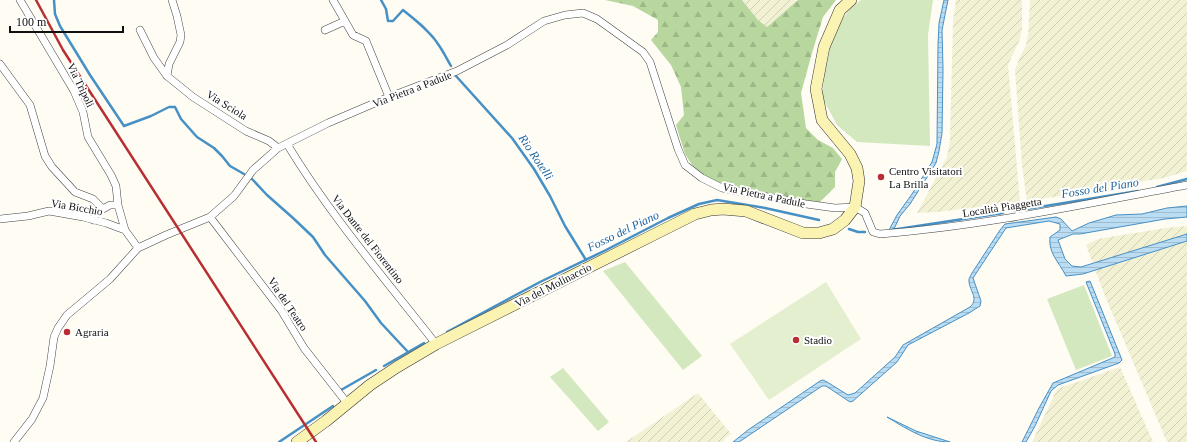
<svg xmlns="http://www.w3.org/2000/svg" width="1187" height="442" viewBox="0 0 1187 442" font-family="'Times New Roman',serif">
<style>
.farmland{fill:url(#farmland-furrows)}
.grass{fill:#d3e8be}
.forest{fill:url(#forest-firs)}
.pitch{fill:#e4efcf}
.water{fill:url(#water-rules);stroke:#4690c6}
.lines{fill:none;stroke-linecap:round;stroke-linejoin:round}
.stream{stroke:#4690c6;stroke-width:2.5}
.street-casing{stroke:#434343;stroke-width:8}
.secondary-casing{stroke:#323232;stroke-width:12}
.street{stroke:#fff;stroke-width:7}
.secondary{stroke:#faf3b2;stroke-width:11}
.rail{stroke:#b82f33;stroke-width:2.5}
.poi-dot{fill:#b82f33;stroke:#fff;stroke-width:1.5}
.labels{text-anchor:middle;stroke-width:4;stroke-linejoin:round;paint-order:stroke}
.street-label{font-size:11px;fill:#101010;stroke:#fff}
.poi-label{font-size:11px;fill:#101010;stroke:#fff;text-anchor:start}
.water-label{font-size:12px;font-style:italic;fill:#1f639b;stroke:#fff}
</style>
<defs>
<pattern id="farmland-furrows" width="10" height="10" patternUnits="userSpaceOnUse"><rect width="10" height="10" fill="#f3f1d4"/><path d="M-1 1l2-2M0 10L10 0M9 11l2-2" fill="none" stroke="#cfceb5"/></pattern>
<pattern id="forest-firs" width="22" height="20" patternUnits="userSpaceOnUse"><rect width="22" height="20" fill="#b7d79e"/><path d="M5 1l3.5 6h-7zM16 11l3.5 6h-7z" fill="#9cb887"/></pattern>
<pattern id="water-rules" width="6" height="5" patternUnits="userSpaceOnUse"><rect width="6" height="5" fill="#bbddf3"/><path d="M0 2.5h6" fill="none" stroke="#a0bdcf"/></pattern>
</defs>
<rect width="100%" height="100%" fill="#fefcf3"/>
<!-- farmland -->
<path class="farmland" d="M742 0H795L796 2 767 27 758 20Z
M956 0H1022V28L1020 39 1008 65 1020 202 937 212 917 213 947 157 950 141 953 21Z
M1030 0H1187V171L1164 178 1144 181 1125 186 1027 201 1022 165 1015 70 1019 59 1026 45 1028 35Z
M1187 226V442H1167L1105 296 1086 245 1098 239 1166 228Z
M1120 367 1153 442H1032L1057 389Z
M698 393 731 434 725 438 723 442H626Z"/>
<!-- grass -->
<path class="grass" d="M861 0H933L928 35 930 146 857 142 837 125 822 97 825 71 834 30 850 9Z
M625 262 702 356 683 370 603 271Z
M1084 285 1112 356 1076 370 1047 299Z
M563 368 609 422 598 431 550 377Z"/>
<!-- forest -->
<path class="forest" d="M605 0H742L758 20 767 27 798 0H836L823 17 812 53 801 93 806 128 818 140 833 148 842 159 835 172V187L819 203H816L716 184 694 168 685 154 676 125 684 115 681 87 671 65 651 40 658 32V20L633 6Z"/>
<!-- pitch -->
<path class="pitch" d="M826 282 861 339 769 400 730 344Z"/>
<!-- water -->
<path class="water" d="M944 0H948L942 30 943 69 942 133 939 151 936 163 910 204 900 216 894 229 889 230 897 215 912 194 932 162 937 144 938 45 939 23Z
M1187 206V217L1165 219 1080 234H1073L1058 240 1065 259 1072 266 1081 267 1187 234V241L1083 274 1066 276C1059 262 1048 253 1050 237L1060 230V224L1049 221 1006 228 973 278 981 301 980 306 969 313 908 345 897 362 853 401 850 402 826 386H822L739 442H733L748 430 820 381 823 380 827 382 848 395 855 393 895 357 903 345 970 307C980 298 968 290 969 279 970 277 971 275 972 273L1000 230 1005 224 1056 217 1061 219 1072 231 1089 223 1116 215 1142 214 1167 208Z
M1090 281 1122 360 1119 363 1058 385 1051 391 1035 426 1026 442H1022L1039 408 1053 383 1115 357V354L1086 282Z
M887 417 916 431 950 442C927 442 907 429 887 417Z"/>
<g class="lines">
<!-- stream -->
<path class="stream" d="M54 0 55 14 60 26 90 75 124 126 151 116 169 107H175L181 119 197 137 214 148 222 156 230 166 244 174
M381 0 386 9 388 21
M390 21H393L403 10C415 20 429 30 438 44 443 51 447 59 451 66
M456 76 512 138 534 169 550 196 565 226 586 260
M252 179 267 195 293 218 313 237 325 255 365 301 381 323 408 352
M1157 187 1187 179
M1015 211 1138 191
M849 229 858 232H865
M891 230 1003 213
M447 332 540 282 606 250 668 218 699 204 717 200 765 208 819 220
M384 366 424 343
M341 390 376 370
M279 442 333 406"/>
<defs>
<path id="street" d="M20 0 74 91 83 112 88 137 111 175 116 186 118 205 125 230 138 248
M333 0 353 35 366 41 389 97
M140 30 154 58 167 76 193 97 246 131 269 141 278 148
M325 30 345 21
M0 64 30 105 45 156 52 167 75 192 93 199 103 209 110 205H118
M167 76 169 64 180 42 181 35 177 16 172 0
M287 144C330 215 385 279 436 344
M210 217 281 310 304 348 347 403
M0 219 28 216 49 211 83 217 106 223 125 230
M93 220 97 213 103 209
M14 442 32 419 43 398 50 366 54 337 58 328 67 315 110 279 138 248 166 235 210 217 234 196 253 170 278 148 328 123 389 97 457 71 507 45 544 21 565 15 583 13 597 19 643 52 650 62 678 149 685 165 702 178 722 188 799 203 835 208 855 207 865 213 873 232 880 234C983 226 1085 204 1187 185"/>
<path id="secondary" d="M297 442 326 421 370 385 397 367 436 344 657 233 695 214 711 210 723 209 746 211 803 233H819L833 229 845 220 855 207 859 181 857 168 850 154 822 120 816 89 824 47 840 10 851 0"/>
</defs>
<!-- street casing -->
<use href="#street" class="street-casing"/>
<!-- secondary casing -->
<use href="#secondary" class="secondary-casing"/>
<!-- street -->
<use href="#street" class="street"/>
<!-- secondary -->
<use href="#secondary" class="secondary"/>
<!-- rail -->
<path class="rail" d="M36 0 63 50 316 442"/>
</g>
<!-- markers -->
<g class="poi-dot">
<circle cx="881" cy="177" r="4"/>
<circle cx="67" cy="332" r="4"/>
<circle cx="796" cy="340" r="4"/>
</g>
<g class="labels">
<!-- street labels -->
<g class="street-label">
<text transform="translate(81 85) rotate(64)" y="4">Via Tripoli</text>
<text transform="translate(412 89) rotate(-21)" y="4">Via Pietra a Padule</text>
<text transform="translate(227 105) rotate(32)" y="4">Via Sciola</text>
<text transform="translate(764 195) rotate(12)" y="4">Via Pietra a Padule</text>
<text transform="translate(77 207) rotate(10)" y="4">Via Bicchio</text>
<text transform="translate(1002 207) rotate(-9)" y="4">Località Piaggetta</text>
<text transform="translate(368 239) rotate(52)" y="4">Via Dante del Fiorentino</text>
<text transform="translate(553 285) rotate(-27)" y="4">Via del Molinaccio</text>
<text transform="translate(288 304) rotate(56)" y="4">Via del Teatro</text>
</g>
<!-- poi labels -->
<g class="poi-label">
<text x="889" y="175">Centro Visitatori<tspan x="889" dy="13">La Brilla</tspan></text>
<text x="75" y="336">Agraria</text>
<text x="804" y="344">Stadio</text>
</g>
<!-- water labels -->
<g class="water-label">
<text transform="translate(536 157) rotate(56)" y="4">Rio Rotelli</text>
<text transform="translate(1100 188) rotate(-9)" y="4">Fosso del Piano</text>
<text transform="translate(623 231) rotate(-26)" y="4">Fosso del Piano</text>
</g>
</g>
<!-- scale -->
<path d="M10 26v6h113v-6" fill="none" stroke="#101010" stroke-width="2"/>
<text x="16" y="26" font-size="12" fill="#101010" stroke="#ffffff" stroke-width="3" paint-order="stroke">100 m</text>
</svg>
